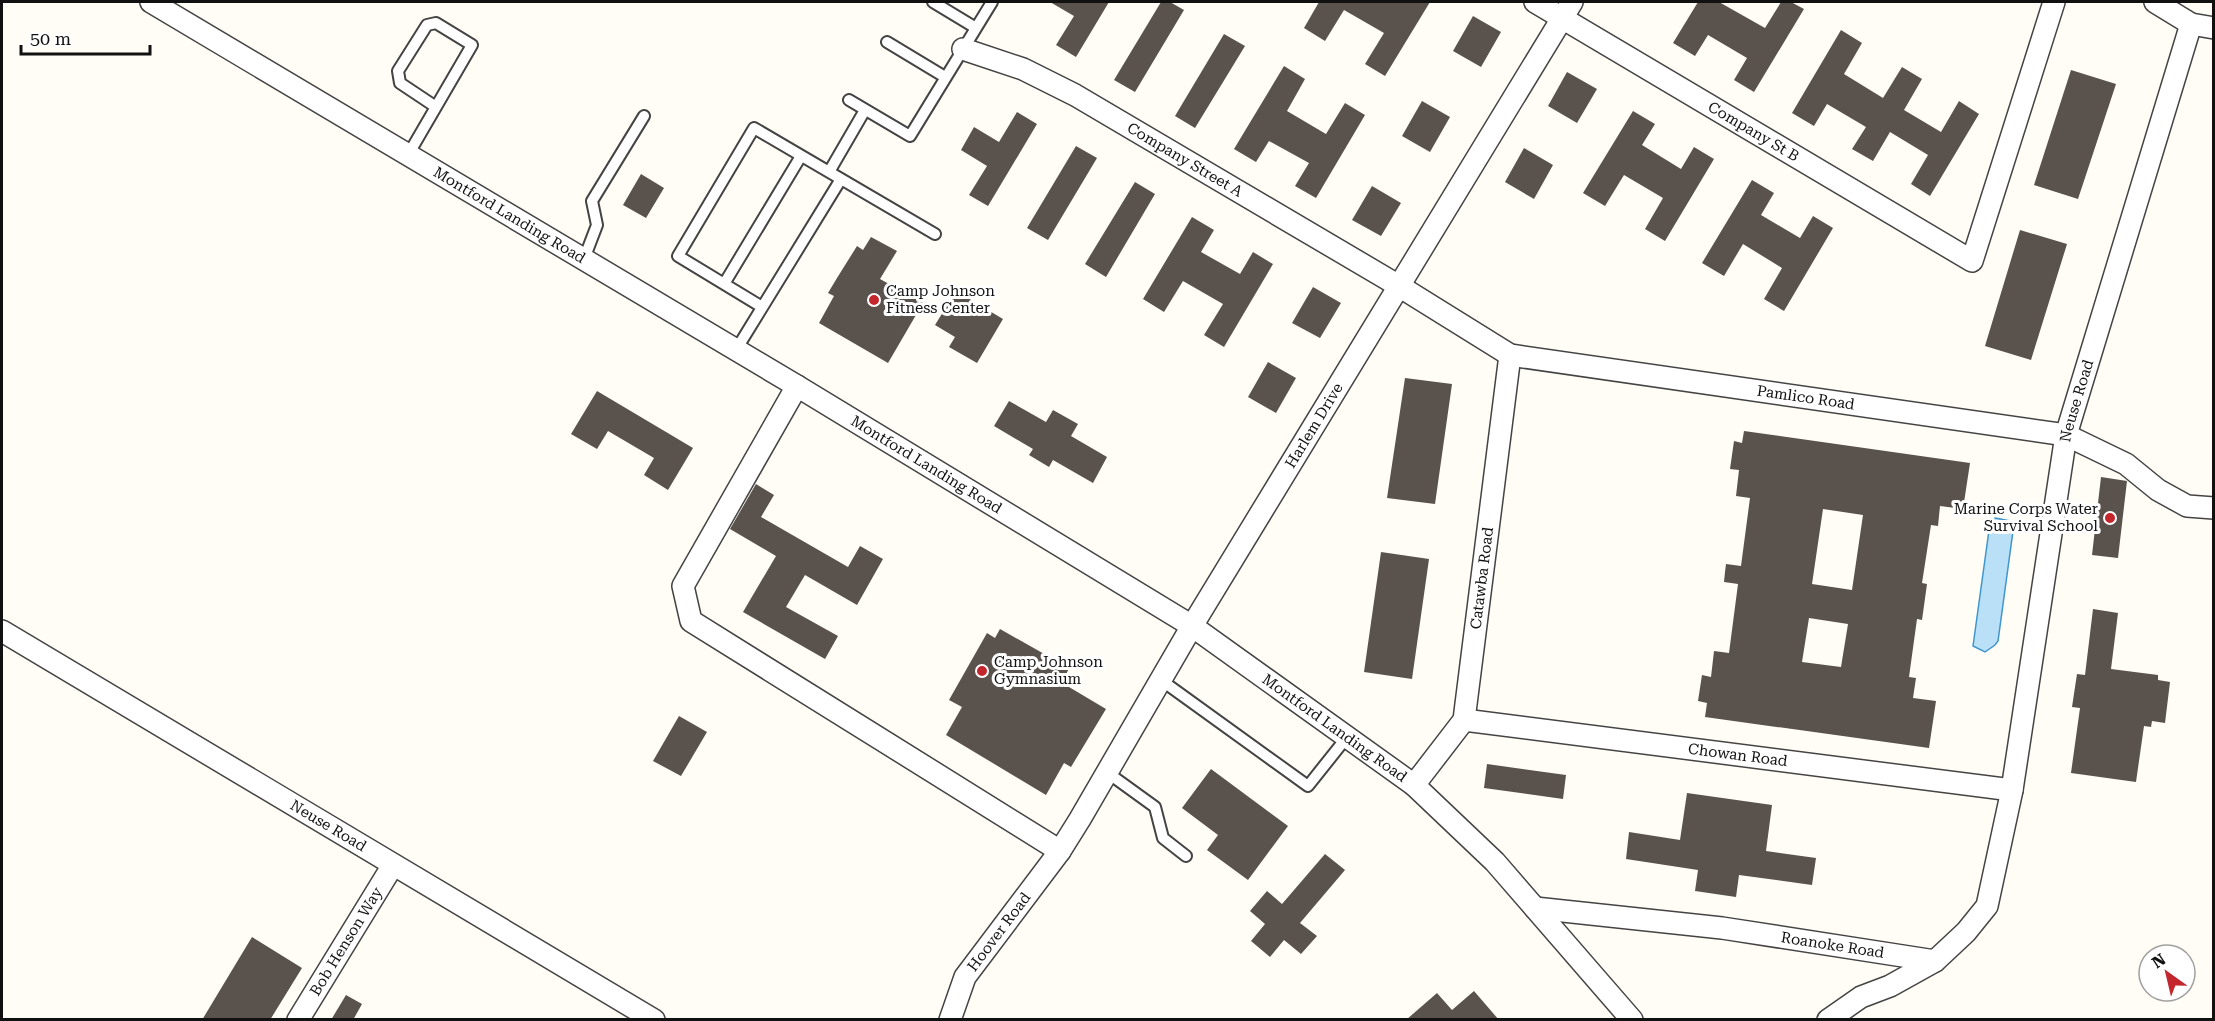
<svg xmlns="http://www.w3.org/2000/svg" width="2215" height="1021" viewBox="0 0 2215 1021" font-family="'Roboto Serif',serif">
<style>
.water{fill:#b9e0f7;stroke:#3f96cf;stroke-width:1.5}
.building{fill:#5a524d;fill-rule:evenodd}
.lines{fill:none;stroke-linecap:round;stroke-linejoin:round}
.service-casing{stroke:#444;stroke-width:14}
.minor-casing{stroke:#444;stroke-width:24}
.service{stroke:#fff;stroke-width:10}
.minor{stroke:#fff;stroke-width:21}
.poi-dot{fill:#c4262e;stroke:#fff;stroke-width:2}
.labels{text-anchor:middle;stroke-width:6;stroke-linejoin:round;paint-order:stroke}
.street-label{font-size:15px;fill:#111;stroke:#fff}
.poi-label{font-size:15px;fill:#111;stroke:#fff;text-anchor:start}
</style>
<rect width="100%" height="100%" fill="#fffdf5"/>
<!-- water -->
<path class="water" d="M1995 518 2010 521 2013 531 1998 641 1995 645 1985 652 1973 646 1990 523Z"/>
<!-- building -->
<path class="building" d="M1050 2H1109L1076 57 1056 45 1074 16Z
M1161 2H1170L1184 10 1135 92 1114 80Z
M1319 2H1430L1385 76 1365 64 1384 33 1344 10 1325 41 1304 28Z
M1698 2H1719L1765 28 1781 2H1791L1804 9 1754 92 1734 80 1747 58 1708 35 1695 56 1673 43Z
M1473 16 1501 32 1481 67 1453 51Z
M1841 30 1862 43 1844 74 1883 98 1902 67 1922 79 1904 110 1941 132 1959 101 1979 114 1930 196 1911 184 1928 155 1890 132 1873 161 1852 149 1866 127 1827 104 1814 126 1792 113Z
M1224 34 1245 46 1195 128 1175 116Z
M1284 66 1305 79 1287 111 1326 134 1345 103 1365 115 1316 198 1295 186 1309 163 1269 141 1256 162 1234 149Z
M2071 70 2116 84 2078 199 2034 185Z
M1567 72 1597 89 1577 123 1548 106Z
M1422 101 1450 117 1430 152 1402 136Z
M1633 111 1655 124 1642 145 1681 169 1694 147 1714 159 1665 241 1645 229 1663 198 1624 175 1605 206 1583 193Z
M1017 112 1037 124 988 206 969 195 987 166 961 150 974 127 999 142Z
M1076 146 1097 158 1048 240 1027 228Z
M1524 148 1553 165 1534 199 1505 182Z
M641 174 664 188 646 218 623 205Z
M1752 180 1774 193 1761 215 1800 238 1813 216 1833 228 1784 311 1764 299 1782 268 1743 244 1724 276 1702 263Z
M1135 182 1155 194 1106 277 1085 264Z
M1372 186 1401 203 1381 236 1352 220Z
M1192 217 1214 230 1201 252 1240 274 1253 252 1273 264 1224 347 1204 335 1223 304 1183 281 1164 312 1143 299Z
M2020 230 2067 244 2031 360 1985 346Z
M871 237 897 251 880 279 923 303 888 363 819 323 834 296 828 293 837 278 857 246 863 250Z
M1313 287 1341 303 1320 338 1292 323Z
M956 291 1003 319 977 363 949 347 955 337 935 325Z
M1268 362 1296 378 1276 413 1248 397Z
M1405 378 1452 384 1435 504 1387 498Z
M597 391 693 448 668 490 644 475 654 458 608 431 597 449 571 434Z
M1009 401 1046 422 1053 410 1078 424 1071 436 1107 457 1093 483 1053 460 1049 467 1029 455 1033 449 994 426Z
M1744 431 1970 463 1963 509 1940 506 1938 526 1931 525 1922 583 1927 584 1922 620 1917 619 1909 677 1916 678 1913 698 1936 701 1929 748 1705 717 1707 703 1698 701 1702 675 1711 677 1714 651 1729 653 1738 584 1724 582 1725 572 1726 564 1741 566 1750 498 1736 496 1739 470 1730 469 1734 441 1742 443ZM1823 509 1863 515 1852 590 1812 584ZM1809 618 1848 624 1841 667 1802 662Z
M2101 477 2127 481 2118 558 2092 555Z
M756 484 774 495 761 517 848 567 860 546 883 559 857 605 805 575 786 607 838 636 825 659 743 612 776 556 730 529Z
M1381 552 1429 559 1412 679 1364 672Z
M2093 609 2118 613 2111 669 2158 675V680L2170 682 2165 723 2152 721 2151 727 2144 726 2136 782 2071 773 2080 708 2072 707 2077 674 2085 675Z
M1000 629 1069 668 1064 679 1071 683 1069 687 1106 709 1071 767 1064 763 1046 795 946 735 962 707 949 700 987 633 995 638Z
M679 716 707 732 681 776 653 761Z
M1487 764 1566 775 1563 799 1484 788Z
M1211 769 1288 826 1248 880 1207 850 1218 835 1182 808Z
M1687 793 1772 805 1766 851 1816 858 1812 885 1739 875 1736 897 1695 891 1698 870 1626 859 1629 832 1680 840Z
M1325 854 1345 870 1300 923 1317 936 1301 954 1284 940 1270 957 1251 941 1265 924 1250 911 1267 891 1282 904Z
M252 937 302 968 270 1020H202Z
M1474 991 1499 1020H1406L1437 993 1452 1010Z
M346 995 362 1004 353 1020H331Z"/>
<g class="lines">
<defs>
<path id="service" d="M933 2 976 28
M887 42 945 77
M849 100 910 136 992 2
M408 155 472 45 436 23 427 25 398 71 400 83 436 107
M829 172 865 110
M584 259 597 225 592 201 644 116
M724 284 801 156
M762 307 678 256 754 128 935 234
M736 350 841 179
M1161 680 1308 786 1347 737
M1108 773 1155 807 1163 838 1186 856"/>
<g id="minor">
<path id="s1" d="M151 2 797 386 1192 626 1414 785 1495 862 1632 1020"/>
<path id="s2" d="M1535 2 1972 261 2054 2"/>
<path d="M2155 2 2191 24 2214 28"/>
<path id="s3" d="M963 49 1023 69 1075 95 1399 286 1510 355 2066 435 2126 464 2158 490 2187 506 2214 508"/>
<path d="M797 386 683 586 691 621 1060 851"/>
<path id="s4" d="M2 631 654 1020"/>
<path id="s5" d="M1464 720 2012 790"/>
<path id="s6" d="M1414 785 1464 720 1510 355"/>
<path id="s7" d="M1535 908 1722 928 1935 961"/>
<path id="s8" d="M298 1020 393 865"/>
<path id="s9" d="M950 1020 965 977 1060 851 1080 819 1192 626 1572 2"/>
<path id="s10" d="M1828 1020 1861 997 1890 986 1935 961 1966 932 1987 906 2012 790 2066 435 2191 24"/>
</g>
</defs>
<!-- service casing -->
<use href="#service" class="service-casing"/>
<!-- minor casing -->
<use href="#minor" class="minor-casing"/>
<!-- service -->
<use href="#service" class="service"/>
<!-- minor -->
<use href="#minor" class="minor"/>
</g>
<!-- markers -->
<g class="poi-dot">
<circle cx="874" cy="300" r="6"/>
<circle cx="2110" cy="518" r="6"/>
<circle cx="982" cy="671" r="6"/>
</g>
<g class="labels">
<!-- street labels -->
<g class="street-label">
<text dy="5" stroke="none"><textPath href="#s2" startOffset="254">Company St B</textPath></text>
<text dy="5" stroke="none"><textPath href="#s3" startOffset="249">Company Street A</textPath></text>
<text dy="5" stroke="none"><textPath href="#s1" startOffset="417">Montford Landing Road</textPath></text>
<text dy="5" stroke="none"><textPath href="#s3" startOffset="927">Pamlico Road</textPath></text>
<text dy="5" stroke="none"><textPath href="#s10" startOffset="712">Neuse Road</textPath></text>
<text dy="5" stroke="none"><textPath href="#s9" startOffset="699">Harlem Drive</textPath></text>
<text dy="5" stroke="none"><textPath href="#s1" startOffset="903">Montford Landing Road</textPath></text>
<text dy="5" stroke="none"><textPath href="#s6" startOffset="225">Catawba Road</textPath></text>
<text dy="5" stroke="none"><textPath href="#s1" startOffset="1389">Montford Landing Road</textPath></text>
<text dy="5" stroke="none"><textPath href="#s5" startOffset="276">Chowan Road</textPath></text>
<text dy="5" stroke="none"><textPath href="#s4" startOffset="380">Neuse Road</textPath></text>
<text dy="5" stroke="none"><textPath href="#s9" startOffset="102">Hoover Road</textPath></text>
<text dy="5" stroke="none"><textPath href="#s8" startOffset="92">Bob Henson Way</textPath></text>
<text dy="5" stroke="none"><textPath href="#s7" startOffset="300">Roanoke Road</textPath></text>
</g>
<!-- poi labels -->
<g class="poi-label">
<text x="886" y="296">Camp Johnson<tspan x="886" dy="17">Fitness Center</tspan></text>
<text x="2098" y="514" text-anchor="end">Marine Corps Water<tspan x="2098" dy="17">Survival School</tspan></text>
<text x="994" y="667">Camp Johnson<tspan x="994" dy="17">Gymnasium</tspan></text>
</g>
</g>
<!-- border -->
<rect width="2215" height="1021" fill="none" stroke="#111111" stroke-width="6"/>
<!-- north arrow -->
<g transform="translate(2167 973) rotate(326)"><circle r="28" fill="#ffffff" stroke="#a0a0a0" stroke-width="1.5"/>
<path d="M0-4.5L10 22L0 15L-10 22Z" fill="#c4262e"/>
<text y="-9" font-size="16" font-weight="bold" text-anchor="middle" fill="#111111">N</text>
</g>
<!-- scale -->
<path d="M21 45v9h129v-9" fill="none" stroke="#111111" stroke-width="3"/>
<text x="30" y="45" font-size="18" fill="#111111" stroke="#ffffff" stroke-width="4.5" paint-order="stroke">50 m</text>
</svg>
